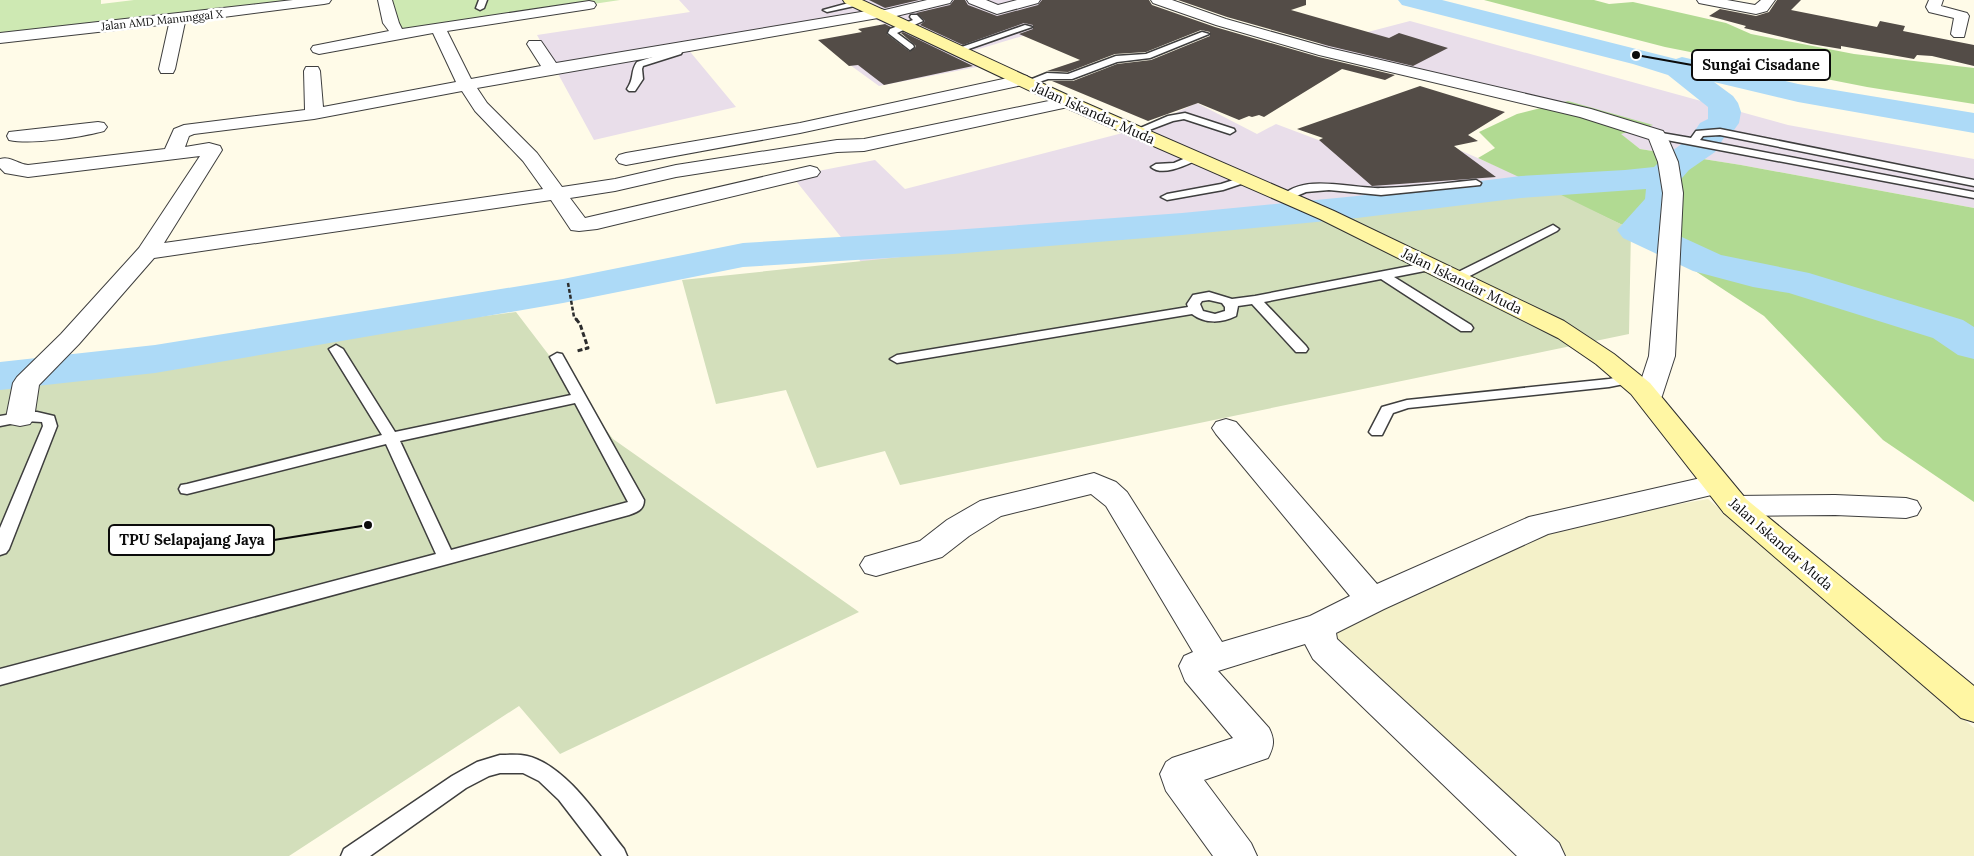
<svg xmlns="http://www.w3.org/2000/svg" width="1974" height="856" viewBox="0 0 1974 856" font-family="Lora,serif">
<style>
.industrial{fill:#e9deea}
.farmland{fill:#f4f1c9}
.green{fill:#cee9b3}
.forest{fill:#b1da92}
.cemetery{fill:#d3dfbb}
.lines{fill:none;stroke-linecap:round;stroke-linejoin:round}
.river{fill:#addaf7;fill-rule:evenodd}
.building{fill:#534c47}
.lane-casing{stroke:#3e3e3e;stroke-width:3}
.street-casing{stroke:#3e3e3e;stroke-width:2}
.secondary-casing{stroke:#2d2d2d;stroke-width:2}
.path-far1{stroke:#2d2d2d;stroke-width:2.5;stroke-dasharray:4 2;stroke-linecap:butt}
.path{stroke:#2d2d2d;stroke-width:3;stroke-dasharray:5 2.5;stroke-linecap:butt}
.lane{fill:#fff;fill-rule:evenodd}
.street{fill:#fff;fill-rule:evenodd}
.secondary{fill:#fff6a3;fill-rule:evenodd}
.labels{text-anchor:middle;stroke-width:5;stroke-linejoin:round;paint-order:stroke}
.far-street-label{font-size:11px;fill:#0b0b0b;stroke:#fff}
.street-label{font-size:14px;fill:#0b0b0b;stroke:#fff}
.leader{fill:none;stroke:#0b0b0b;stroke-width:2}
.callout-dot{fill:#0b0b0b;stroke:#fff;stroke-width:2}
.callout{fill:#fff;stroke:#0b0b0b;stroke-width:2}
.callout-label{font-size:15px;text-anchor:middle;font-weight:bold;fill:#0b0b0b}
</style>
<rect width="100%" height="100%" fill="#fffbe8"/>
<!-- industrial -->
<path class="industrial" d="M679 0H1070L1103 12 969 52 998 63 879 86 850 65 933 49 871 17 687 48 736 107 594 140 537 35 690 12Z
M1410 21 1788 125 1974 159V208L1741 165 1640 149 1620 134 1652 125 1545 106 1318 45Z
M1197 103 1257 134 1276 124 1337 147 1402 125 1549 189 861 262 792 176 875 160 905 189 1142 128Z"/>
<!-- farmland -->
<path class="farmland" d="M1708 499 1974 728V856H1554L1314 631 1527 531Z"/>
<!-- green -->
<path class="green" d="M0 0H101V4L134 0H334L0 41Z
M385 0H620L519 15 516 11 399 33Z"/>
<!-- forest -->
<path class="forest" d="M1484 0H1594L1609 4 1633 2 1726 23 1751 34 1854 54 1974 68V104L1867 87 1665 47Z
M1568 101 1653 125 1621 134 1640 149 1741 165 1974 208V502L1883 440 1764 316 1631 229 1478 158 1495 148 1479 132 1517 114Z"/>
<!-- cemetery -->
<path class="cemetery" d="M1549 189 1631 229 1629 334 900 485 885 451 817 468 786 390 716 404 682 280Z
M516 312 613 439 859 612 560 754 519 706 289 856H0V377L124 363Z"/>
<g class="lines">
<!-- river -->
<path class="river" d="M1398 0H1442L1676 59 1682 57 1798 84 1974 113V133L1798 102 1714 82 1733 96 1738 103 1741 112 1739 123 1734 130 1725 136 1715 152 1689 170 1682 178 1681 202 1660 227 1721 255 1809 273 1963 320 1974 327V359L1958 355 1933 338 1789 293 1753 287 1693 271 1623 238 1617 230 1645 199 1646 189 1521 198 1357 218 1182 235 953 254 743 267 563 303 155 373 0 390V362L155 345 563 279 743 243 953 230 1182 213 1357 196 1521 176 1625 170 1654 167 1665 156 1690 138 1700 123 1708 119V107L1668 75 1633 64 1402 5Z"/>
</g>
<!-- building -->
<path class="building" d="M869 0H919L885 8Z
M954 0H965L968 5 997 16 1038 5 1042 0H1149L1152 5 1215 27 1319 57 1395 75 1385 80 1342 69 1264 117 1259 115 1252 117 1249 116 1239 120 1198 103 1148 121 1052 81H1073L1117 64 1151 60 1210 36V32L1201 30 1146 52 1115 54 1068 72 1047 71 1080 60 1019 34 1033 29V25L1024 23 963 45 920 25 925 21 916 13 950 5Z
M1178 0H1306V5L1291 10 1389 38 1399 33 1448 48 1413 66 1329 46 1227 17Z
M1777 0H1801L1791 10 1877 27 1880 21 1905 26 1903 31 1974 45V66L1932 56 1917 55 1914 59 1841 46V49L1811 44 1744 28 1746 26 1709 16 1720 9 1756 16 1769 12Z
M885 24 891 27 887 34 909 51 915 48 916 46 901 33 903 32 973 66 884 85 858 65 849 66 818 40 862 32 858 29Z
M1420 86 1505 112 1468 135 1478 141 1454 146 1496 177 1372 186 1319 140 1323 138 1297 129Z"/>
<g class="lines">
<defs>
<path id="lane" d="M479 0H487L484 8 480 10 476 8Z
M856 1 860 3 859 5 827 12 823 10Z
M911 15H917L923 21 897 33 913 45 914 47 910 50 888 33 890 29 913 20 910 17Z
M1025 25 1032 27 960 52 953 50Z
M1202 32 1209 34 1150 58 1117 62 1072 79H1048L1027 86 1022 83 1047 73 1068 74 1116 56 1146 54Z
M677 45 683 50 681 54 643 66 642 69 643 79 635 91H629L627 89C635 77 630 72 637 62L674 50 673 48Z
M1185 113 1234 129 1235 131 1230 134 1184 119 1173 121 1136 135 1131 132 1168 116Z
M1720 129 1974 180V186L1720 135 1703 136 1700 140 1974 192V198L1656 138 1651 135 1656 132 1691 138 1696 131Z
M1195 154 1200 157 1199 159C1186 165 1163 177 1151 167L1156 164 1174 163Z
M1246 176 1251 179 1250 181 1223 190 1167 200 1161 197 1167 194 1221 184Z
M1476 180 1481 183 1480 185 1381 195 1329 190 1306 192 1287 200 1281 197C1304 172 1354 190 1383 188 1414 187 1445 183 1476 180Z
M1553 225 1559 229 1557 231 1460 281H1452L1450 278 1452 275Z
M1431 262 1435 263 1437 266 1435 269 1394 277 1471 325 1473 328 1471 331H1461L1381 279 1264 302 1306 346 1308 349 1306 352H1296L1252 304 1238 306 1236 316C1222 323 1205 324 1192 314L897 363 890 359 897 355 1188 307 1187 304 1193 295 1209 292 1232 299 1255 296ZM1209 300 1222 303 1225 307V311L1215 314 1203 311 1200 304 1202 301Z
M336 345 343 349 395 432 571 395 550 357 557 353 562 354 644 500C644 510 637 512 629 515L0 685V669L436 554 386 444 187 494 181 493 179 489 181 485 187 484 382 435 329 349ZM575 403 628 502 451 550 400 441Z
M1629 375 1634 376 1636 379 1634 382 1609 387 1408 408 1393 413 1382 435H1372L1369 432 1382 407 1407 400 1609 379Z
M25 412H37L54 416 57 426 9 549 6 553 0 555V528L43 426 42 422 25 421 0 426V416Z
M500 755C509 755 519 754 527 756 566 765 600 819 624 849L627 856H602L559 800 539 781 523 773H500L489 776 466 788 370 856H341L344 849 452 776 477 762Z"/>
<path id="street" d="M293 0H331L329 3 324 4 185 22 175 69 173 73H161L159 69 169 24 0 43V33Z
M378 0H392L399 23 402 29 589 1 594 2 596 5 594 8 589 9 447 31 471 79 541 66 527 44 529 41H541L556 63 879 9 885 10 927 0H952L950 3 884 19 878 18 477 88 487 103 537 153 562 187 615 179 676 165 837 140 864 139 1068 97 1074 98 1077 102 1074 106 1068 107 864 151 837 152 676 177 615 191 570 198 585 218 810 166 817 168 820 172 817 176 597 229 579 231 571 230 551 200 154 258 79 344 39 385 34 418 30 424 20 426 10 424 6 418 13 383 17 377 61 334 139 248 200 156 28 177 5 173 0 168V159C11 156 17 164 28 165L165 149 174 129 184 125 305 110 304 71 306 67H318L320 71 323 107 456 82 433 33 319 54 313 52 311 49 313 46 389 31 383 23ZM462 91 475 111 523 161 543 189 164 243 222 150 220 146 209 143 185 147 189 136 194 134 314 119Z
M967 0H986L998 5 1017 0H1040L1038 3 997 14 969 3Z
M1151 0H1172L1226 19 1329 48 1591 109 1663 131 1669 141 1678 162 1683 193 1675 356 1662 396 1658 402 1649 404 1640 402 1636 396 1649 356 1663 193 1658 162 1649 139 1580 117 1319 55 1216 25 1153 3Z
M1697 0H1727L1755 5 1761 0H1775L1767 11 1756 14 1704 4 1699 3Z
M1929 0H1943L1941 6 1967 13 1969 16 1964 37H1954L1951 34 1954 18 1929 12 1926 7Z
M1021 75 1027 76 1029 80 1027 84 800 133 626 165 619 163 616 159 619 155 626 153 800 123Z
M98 122 104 123 107 127 104 131C82 137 32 145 9 140L7 136 9 132Z
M1226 419 1236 422 1377 584 1529 517 1714 475 1724 478 1729 485 1724 492 1548 534 1384 609 1336 633 1337 639 1559 843 1565 856H1517L1313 659 1305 644 1218 671 1269 728C1275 740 1274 746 1268 758L1204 780 1251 843 1257 856H1213L1166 791 1160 774 1166 762 1172 758 1233 738 1185 681 1179 666 1184 656 1193 652 1106 506 1091 494 1001 516 969 536 942 557 876 576 865 573 860 565 865 557 920 541 947 520 980 501 991 498 1094 473 1116 482 1127 492 1222 642 1310 616 1350 596 1216 434 1212 428 1216 422Z
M1835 495 1906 498 1917 501 1921 508 1917 515 1906 518 1835 515 1735 516 1724 513 1720 506 1724 499 1735 496Z"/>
<path id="secondary" d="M843 0H862L1074 98 1334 211 1564 321 1614 354 1650 383 1746 499 1974 686V722L1961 718 1724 513 1631 394 1596 364 1558 338 1320 219 1062 106 845 3Z"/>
</defs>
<!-- lane casing -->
<use href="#lane" class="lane-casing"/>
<!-- street casing -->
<use href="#street" class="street-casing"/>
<!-- secondary casing -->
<use href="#secondary" class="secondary-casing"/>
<!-- path-far1 -->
<path class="path-far1" d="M568 283 574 317 577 320"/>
<!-- path -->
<path class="path" d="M576 319 580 324 588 348 577 351"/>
<!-- lane -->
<use href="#lane" class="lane"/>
<!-- street -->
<use href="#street" class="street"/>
<!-- secondary -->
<use href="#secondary" class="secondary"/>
</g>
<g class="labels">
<!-- far-street labels -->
<g class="far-street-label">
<text transform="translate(162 20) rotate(-6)" y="4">Jalan AMD Manunggal X</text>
</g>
<!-- street labels -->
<g class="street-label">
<text transform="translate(1094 113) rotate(24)" y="5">Jalan Iskandar Muda</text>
<text transform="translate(1462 281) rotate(26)" y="5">Jalan Iskandar Muda</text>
<text transform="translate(1781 544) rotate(41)" y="5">Jalan Iskandar Muda</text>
</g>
</g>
<!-- callouts -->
<path class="leader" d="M1636 55L1692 65M368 525L274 540"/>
<g class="callout-dot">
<circle cx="1636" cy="55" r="5"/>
<circle cx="368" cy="525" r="5"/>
</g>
<g class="callout">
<rect x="1692" y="50" width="138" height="30" rx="5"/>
<rect x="109" y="525" width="165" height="30" rx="5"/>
</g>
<g class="callout-label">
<text x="1761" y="70">Sungai Cisadane</text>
<text x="192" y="545">TPU Selapajang Jaya</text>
</g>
</svg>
